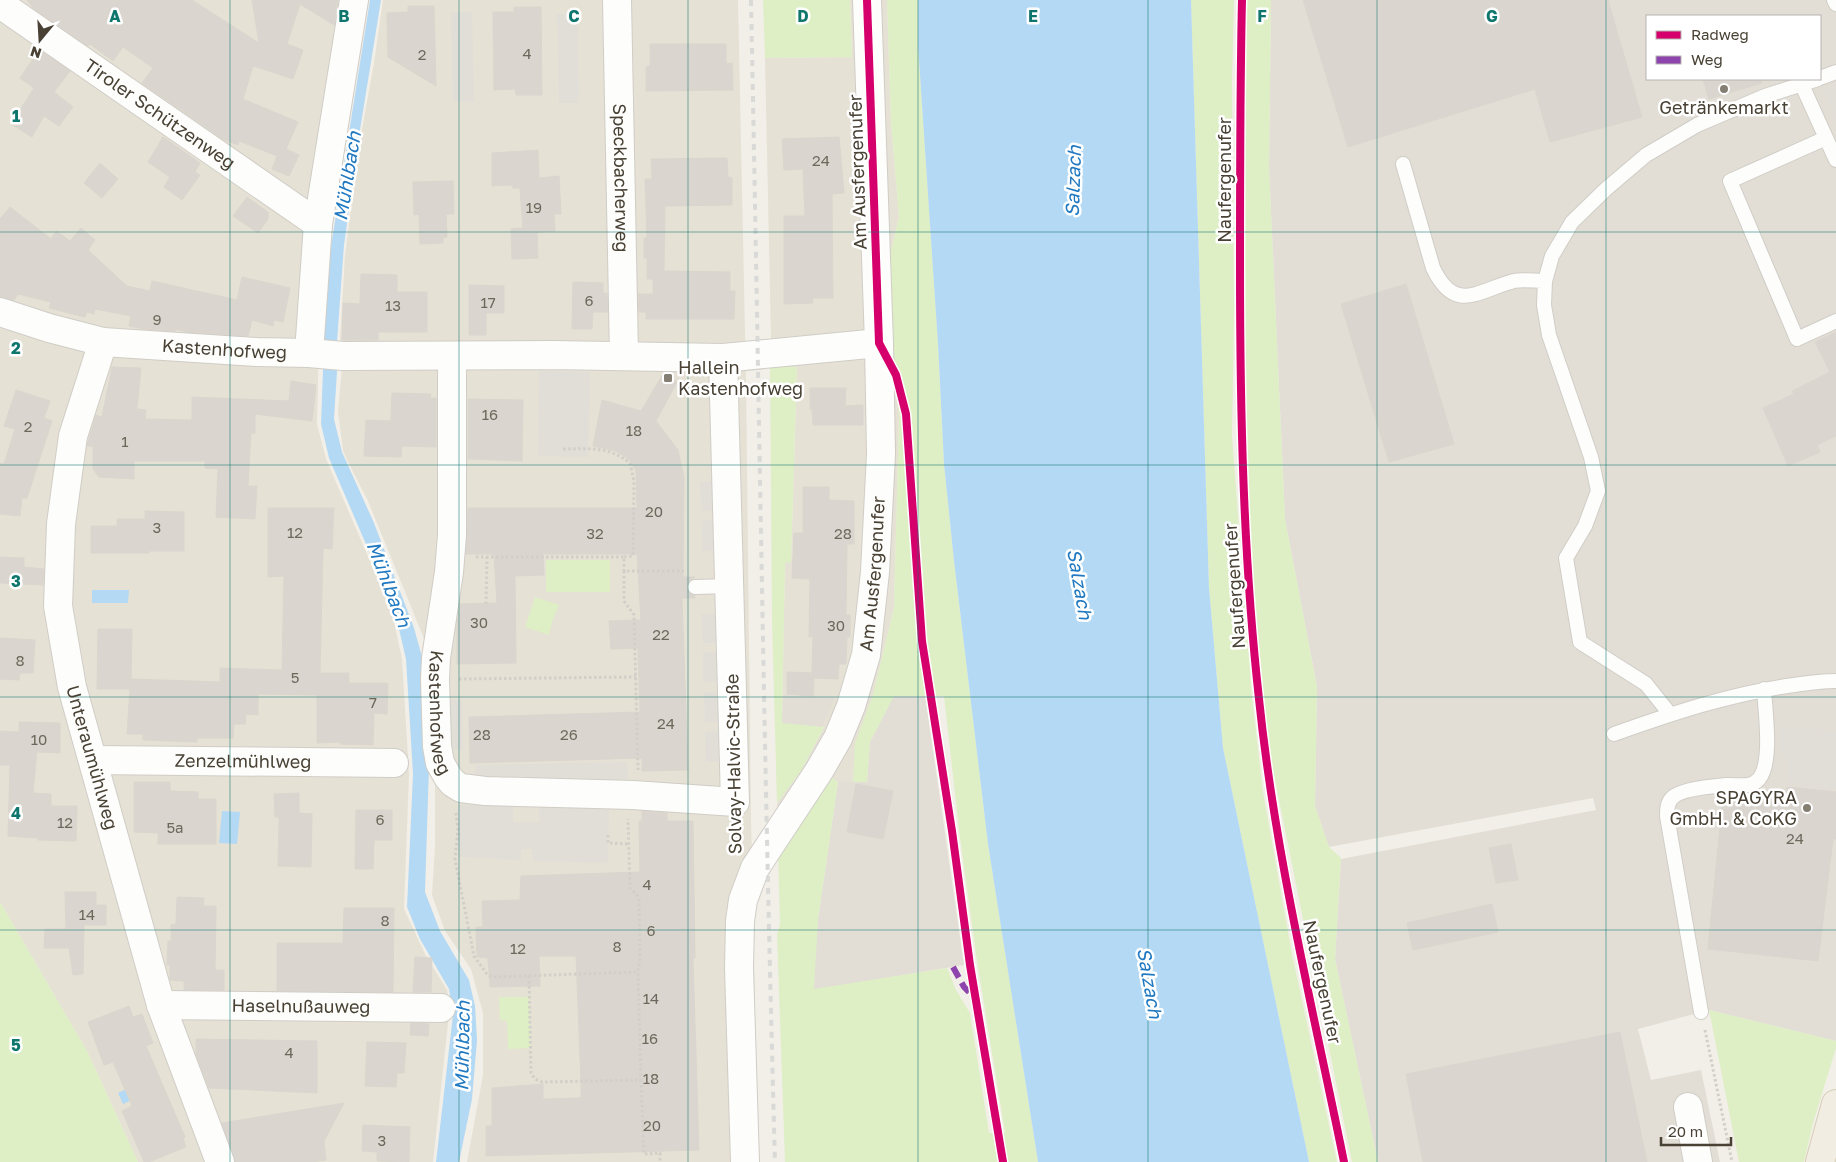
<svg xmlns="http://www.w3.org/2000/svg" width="1836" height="1162" viewBox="0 0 1836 1162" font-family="'Golos Text',sans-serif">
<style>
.residential{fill:#e6e1d5}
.industrial{fill:#e2ded6;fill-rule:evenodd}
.green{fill:#deeec5}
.parking{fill:#e1ded8}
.water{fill:#b4d9f4}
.building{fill:#dad6cf;stroke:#dad6ce}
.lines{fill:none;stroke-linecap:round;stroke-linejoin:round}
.service-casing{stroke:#d0cdc6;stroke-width:16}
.minor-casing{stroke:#d0cdc6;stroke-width:30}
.primary-casing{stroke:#d6cdb4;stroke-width:30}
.path{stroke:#d2cfc9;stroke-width:3;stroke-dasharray:2.5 2.5;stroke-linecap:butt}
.service{stroke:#fdfdfc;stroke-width:14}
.minor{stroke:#fdfdfc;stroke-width:28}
.primary{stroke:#f1ede3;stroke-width:28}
.rail{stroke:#d9d9d8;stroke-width:4;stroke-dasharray:6 6;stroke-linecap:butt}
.quiet{stroke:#8e44ad;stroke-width:6;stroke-dasharray:12 6;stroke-linecap:butt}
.cycleway-casing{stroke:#fff;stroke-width:11}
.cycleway{stroke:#d6006c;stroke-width:8}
.grid{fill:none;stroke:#0f766e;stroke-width:1;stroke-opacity:0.55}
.poi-dot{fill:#847e73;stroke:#fff;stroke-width:2}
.labels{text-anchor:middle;stroke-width:5;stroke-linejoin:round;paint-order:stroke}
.number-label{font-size:15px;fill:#6e685c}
.poi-label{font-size:18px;fill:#484134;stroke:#fff}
.street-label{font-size:18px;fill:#484134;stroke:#fff}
.water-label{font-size:19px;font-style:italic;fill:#2079c1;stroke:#fff}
.grid-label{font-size:16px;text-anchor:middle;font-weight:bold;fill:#0f766e;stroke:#fff;stroke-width:5;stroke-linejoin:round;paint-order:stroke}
</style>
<rect width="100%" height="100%" fill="#f2efe8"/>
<!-- residential -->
<path class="residential" d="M0 0H364L325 239 319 342 317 424 326 459 392 612 402 659 409 774 404 909 425 954 447 990 450 1005 433 1162H138L87 1051 0 902Z
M383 0H738L746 380 751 817 758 1162H467L483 1075V1013L471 969 445 931 432 895 435 847V771L425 641 368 501 346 458 343 450 338 412 342 367 340 340 345 255 360 140 374 63Z
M850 0H887L891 122 899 217 885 278 899 416 894 608 873 695 856 743 853 782H838L831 778 778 851 777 803 801 771 824 727 782 723 785 562H791L797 368 770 367 771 338 765 58 852 57Z"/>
<!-- industrial -->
<path class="industrial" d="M1271 0H1836V1041L1709 1010 1638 1029 1651 1080 1701 1070 1720 1162H1378L1335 959 1341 859 1596 810 1593 798 1329 847 1315 806 1317 687 1285 519 1269 168ZM1647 16H1820V79H1647Z
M783 695 835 698 818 736 782 725Z
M894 695H925L964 965 813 990 818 919 838 782H867L870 742Z"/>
<!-- green -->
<path class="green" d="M763 0H850L852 57 765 58Z
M887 0H918V45L938 344 944 464 954 561 988 844 1038 1162H785L777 935 780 924 778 851 832 778 838 782 818 919 814 989 947 968 956 990 970 1013 989 1133 1005 1132 977 961 960 838 944 696H894L870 742 867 782H853L855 743 873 695 894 608 899 416 885 278 899 217 891 122Z
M1191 0H1234L1232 81 1234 311 1232 436 1252 698 1263 792 1292 954 1337 1162H1309L1223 748 1209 588Z
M1247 0H1271L1269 168 1285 519 1317 687 1315 806 1329 847 1341 858 1335 959 1378 1162H1352L1270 755 1252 585 1244 421V147Z
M770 367H797L791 562 785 563 782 723 824 727 801 771 777 803 772 621Z
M546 560H610V592H546Z
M535 597 559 605 552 622 549 635 525 627Z
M0 902 87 1051 138 1162H0Z
M499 997H529L531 1048 508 1049 507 1021 500 1020Z
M1709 1010 1836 1041V1048L1813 1123 1804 1162H1739Z"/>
<!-- parking -->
<path class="parking" d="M451 12H472L474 102 453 101Z
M578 13 579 103H559L557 14Z
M1836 84V116L1824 89Z
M539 371 590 372 588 457 538 456Z
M718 481V510L701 511 700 482Z
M718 520 719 550 702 551 701 521Z
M719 613 720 643H703L701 614Z
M720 652 721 681 703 682V653Z
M721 692 722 722H705L704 693Z
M444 700H462L463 749H446Z
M1779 725 1836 732V789L1788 782V765L1779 747Z
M722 731 723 761 706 762 705 732Z
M627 762 628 779 476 781 475 765Z
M458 805 513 806V822H539V807L609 809 608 863 533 861 532 849H521V860L459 857Z"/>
<!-- water -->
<path class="water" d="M370 0H381L359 136 344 245 337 342V372L334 419 342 452 374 523 414 628 424 664 429 767 425 892 440 931 469 980 475 1006 477 1040 472 1099 459 1162H436L453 1015 449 989 420 939 407 907 413 774 406 659 395 612 329 458 321 424 325 316 329 259Z
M918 0H1191L1209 588 1223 748 1309 1162H1038L988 844 954 561 944 464 938 344 918 45Z
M92 590H129L128 603H92Z
M222 811 240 812 237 844 219 843Z
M142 1082 147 1093 123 1104 118 1093Z"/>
<!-- building -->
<path class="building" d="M27 0H192L259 43 252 0H338L334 25 300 4 287 44 303 50 293 79 253 66 243 99 298 122 286 149 299 155 289 176 272 169 277 156 239 141 238 145 223 139 142 83 153 68 123 47 113 61 90 44 88 46 34 9Z
M1303 0H1608L1642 117 1550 142 1535 89 1348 147Z
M408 6H434L436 86 388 57 387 13 408 12Z
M514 7H541L542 95H516L515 89 494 90 493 12H514Z
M650 44H726V64L732 63 733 90 646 91V67L650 66Z
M39 50 70 71 54 92 73 107 59 126 44 116 32 137 11 124 34 88 20 78Z
M1703 79H1761L1762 83 1709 99Z
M163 137 200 163 195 172 200 175 182 200 164 187 170 177 148 162Z
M839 137 844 193 832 194 833 298H812L813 303 784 304V216H805L803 169 784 170 782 139Z
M538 150 539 178 559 176 561 214H554L555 231 537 232 538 258 512 259 511 229 523 228 520 188H513L512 185 492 186V153Z
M727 158 728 177 732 178V205L665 206 664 271 730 272V291H735L734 319H646V312H639L638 294H653V279H647V258H644V238H647L645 179H652L651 159Z
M100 163 118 179 102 198 84 183Z
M453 181 454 214H446L447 237 443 238V243L420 244 419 214 414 215 413 182Z
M247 197 268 212V219L258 233 233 216Z
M10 207 51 239 56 231 70 241 81 228 95 240 88 250 127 286 150 291 152 281 237 300 242 277 290 288 283 322 274 320 273 326 252 320 248 336 187 332 176 329V331L144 329 129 326 131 316 95 309 94 314 87 312 85 317 49 308 51 302 18 294 14 300 0 297V219Z
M361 274 397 275V292H427V332H378V340H342L343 303 360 304Z
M573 282 603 283V293H607L608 312H593L592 329H572Z
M1406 284 1454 444 1389 462 1341 304Z
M469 285 504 286V313H486V335H469Z
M1836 332V436L1817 445 1820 452 1788 466 1763 408 1794 394 1792 391 1830 372 1815 342Z
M112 367 141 368 137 409 146 410 145 419 192 420V397L289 401 291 381 316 385 312 421 255 414V433H251L248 486H257L255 519 216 517 218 469 205 468V461H134V479L99 477 93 469V446H87L96 415 102 417Z
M663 374 677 382 656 421 678 450 684 478 683 577H695L688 582 686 587 688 592 695 596V598H682L688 770 642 771V758L470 763 469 717 640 712 638 648 611 649 609 621 641 620 637 554H543L544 575 515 576 516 663 457 664V626L460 604 497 603 494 554H466L468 508H637L636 471 630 460 616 451 593 446 602 400 641 411Z
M810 388H846L845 406 863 405V425H813L812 409H810Z
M16 390 50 401 44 418 52 421 27 498H22L20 516 0 514V463L4 464 15 429 4 426Z
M392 393 431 394 430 398H436V447L402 446 401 457 364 456 366 420 391 421Z
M468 399 523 400 522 461 468 459Z
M803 487H829V500L854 501V544H847L846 615H850V637H847L846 664H839L838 679 814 678 813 696 787 694V672L812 673 813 636 809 637 810 579 792 578 794 533H803Z
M268 508H334L332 549 323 548 320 673H349V683H388L387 714 374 713 373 745 340 744V742L317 743V695L258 694V715L246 714 245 724H234L233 738H197V742L143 740V734H127L130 689H97L98 629H132L131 679 220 682V668L282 670 284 576 268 577Z
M145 511 184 512V551H149V553H91V526H117V519H145Z
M0 557 24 558V567L44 569 43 585 0 583Z
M0 638 35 640 33 673H20L19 680 0 679Z
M19 722 60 723V753L37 752 33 793 51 794V806H77L76 841 38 840V838L8 836 10 765H0V731L19 732Z
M134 782H170V791L198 792V799H216V844H158V833L134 832Z
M856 784 893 791 883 839 847 832Z
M1787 787 1836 792V839H1833L1818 961 1708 949 1723 797 1785 804Z
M299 793V813L312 814 311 867 278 866 279 817H275L274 794Z
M356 810H392V840H374L373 869H355Z
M642 811 667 813V821H693L695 958H693L699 1150 486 1156V1126H492V1088L543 1084V1099L581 1098V1083L576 956H539L540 986 490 987 488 958 477 957 476 927H483L482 901 520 900 521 876 640 872 639 821H642Z
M1511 844 1518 880 1496 883 1489 848Z
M65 892H96V905H106V925H84L83 974 73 975 69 948H44L45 929H66Z
M177 897 204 898 203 906H216L215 970H224V990H184V981L170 980V965H167L168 941H171V925L176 924Z
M1492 904 1498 932 1413 950 1407 923Z
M344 908H394L393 992 277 991V943H343Z
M415 957 432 958 431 992H413Z
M129 1006 133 1017 142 1014 153 1043 146 1046 185 1137 183 1138 186 1147 149 1162H144L122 1111 132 1106 113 1062 104 1065 88 1022Z
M411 1023 429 1024 428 1036 410 1035Z
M1620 1032 1647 1162H1423L1406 1074Z
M196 1039 317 1041V1093L209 1088 196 1054Z
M367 1042 406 1043 404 1073H397L396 1087 365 1086Z
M344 1103 324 1141 326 1160 311 1162H235L222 1123Z
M363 1125 410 1127 409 1162 377 1161V1152L362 1151Z"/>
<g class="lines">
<defs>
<path id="service" d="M1834 0 1836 4
M1820 78 1836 72
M1802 85 1836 160
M1826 138 1730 181 1797 339 1836 321
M1403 164 1433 268C1455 314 1477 291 1514 281 1523 279 1535 281 1545 281
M695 587 730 586
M1670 714 1646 684 1580 642 1566 558 1585 526 1598 491 1591 457 1549 335 1544 305 1545 281 1552 256 1572 222 1606 189 1646 155 1697 125 1765 96 1818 79
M1614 734C1673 713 1733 693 1794 685 1808 683 1822 681 1836 681
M1701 1012 1667 816C1667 810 1667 803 1672 798 1680 789 1714 786 1726 785 1738 784 1750 789 1759 779 1773 762 1765 710 1764 689"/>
<g id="minor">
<path id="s1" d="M617 0 624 355"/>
<path id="s2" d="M0 4 318 224"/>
<path id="s3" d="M0 312 49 328 103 342 257 352 309 353 343 356 553 355 723 358 879 343"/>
<path id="s4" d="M103 342 73 436 61 524 58 606 72 687 161 1005 220 1162"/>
<path d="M309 353 318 224 354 0"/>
<path id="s5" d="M452 356V535L449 572 436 658 435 679 437 746 440 763 448 777 453 783 461 788 485 791 633 795 735 802 723 358"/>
<path id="s6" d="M93 760 394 763"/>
<path id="s7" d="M161 1005 441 1008"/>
<path d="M1688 1107 1698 1162"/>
<path id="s8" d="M745 1162 739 968 740 921 743 900 755 868 819 771 838 738 851 706 866 655 875 572 881 454 879 343 867 0"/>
</g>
<path id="primary" d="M1820 1162 1836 1104"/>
</defs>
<!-- service casing -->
<use href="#service" class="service-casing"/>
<!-- minor casing -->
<use href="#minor" class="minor-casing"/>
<!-- primary casing -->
<use href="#primary" class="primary-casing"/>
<!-- path -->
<path class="path" d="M563 449C589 449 609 446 630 463L634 481 633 556 624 557
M476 557H624V571H684
M624 571V601L634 615 638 770
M486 604 487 557
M459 679 636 677
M456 813 458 829 455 859 474 956 487 974 492 977 638 972
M735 828V851
M608 835V843L629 844
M529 976 531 1073 535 1079 542 1082 641 1080 638 972 640 956 639 897 630 888 628 819
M1705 1030 1732 1162
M641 1080 644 1154 660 1153V1162"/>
<!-- service -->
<use href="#service" class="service"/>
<!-- minor -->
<use href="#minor" class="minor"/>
<!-- primary -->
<use href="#primary" class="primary"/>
<!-- rail -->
<path class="rail" d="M751 0C759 387 764 775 775 1162"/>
<!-- quiet -->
<path class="quiet" d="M953 967 964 987 974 997"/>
<defs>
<path id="cycleway" d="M867 0 879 343 896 375 906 414 922 641 952 831 970 965 1003 1162
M1242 0C1240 88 1240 176 1240 265 1240 410 1243 555 1259 699 1275 855 1313 1009 1344 1162"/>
</defs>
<!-- cycleway casing -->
<use href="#cycleway" class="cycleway-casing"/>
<!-- cycleway -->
<use href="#cycleway" class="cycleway"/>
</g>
<!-- grid -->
<path class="grid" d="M230 0V1162M459 0V1162M688 0V1162M918 0V1162M1148 0V1162M1377 0V1162M1606 0V1162M0 232H1836M0 465H1836M0 697H1836M0 930H1836"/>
<!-- markers -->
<g class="poi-dot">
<circle cx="1724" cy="89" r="5"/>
<rect x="663" y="373" width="10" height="10" rx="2.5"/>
<circle cx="1807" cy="808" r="5"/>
</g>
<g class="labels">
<!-- number labels -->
<g class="number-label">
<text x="527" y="59">4</text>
<text x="422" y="60">2</text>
<text x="821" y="166">24</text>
<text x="534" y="213">19</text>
<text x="589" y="306">6</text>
<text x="488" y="308">17</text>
<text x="393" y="311">13</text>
<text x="157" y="325">9</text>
<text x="490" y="420">16</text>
<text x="28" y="432">2</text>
<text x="634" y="436">18</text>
<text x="125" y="447">1</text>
<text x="654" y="517">20</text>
<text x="157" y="533">3</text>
<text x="295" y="538">12</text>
<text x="595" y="539">32</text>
<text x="843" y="539">28</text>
<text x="479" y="628">30</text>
<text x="836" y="631">30</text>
<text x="661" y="640">22</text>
<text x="20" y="666">8</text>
<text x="295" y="683">5</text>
<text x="373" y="708">7</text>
<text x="666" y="729">24</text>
<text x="482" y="740">28</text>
<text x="569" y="740">26</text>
<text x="39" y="745">10</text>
<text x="380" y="825">6</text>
<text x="65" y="828">12</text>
<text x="175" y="833">5a</text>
<text x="1795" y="844">24</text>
<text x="647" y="890">4</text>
<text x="87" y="920">14</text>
<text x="385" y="926">8</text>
<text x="651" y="936">6</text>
<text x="617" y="952">8</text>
<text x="518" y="954">12</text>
<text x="651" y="1004">14</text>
<text x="650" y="1044">16</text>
<text x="289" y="1058">4</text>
<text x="651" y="1084">18</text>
<text x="652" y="1131">20</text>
<text x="382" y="1146">3</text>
</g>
<!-- poi labels -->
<g class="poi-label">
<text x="1724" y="114">Getränkemarkt</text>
<text x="678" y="374" text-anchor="start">Hallein<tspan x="678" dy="21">Kastenhofweg</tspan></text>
<text x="1797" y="804" text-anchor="end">SPAGYRA<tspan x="1797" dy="21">GmbH. &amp; CoKG</tspan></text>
</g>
<!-- street labels -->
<g class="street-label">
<text dy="6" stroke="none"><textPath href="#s2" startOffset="194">Tiroler Schützenweg</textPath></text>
<text transform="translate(858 172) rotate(-92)" y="6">Am Ausfergenufer</text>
<text dy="6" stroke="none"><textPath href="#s1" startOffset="178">Speckbacherweg</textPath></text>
<text transform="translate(1225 180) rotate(-90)" y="6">Naufergenufer</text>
<text dy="6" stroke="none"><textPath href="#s3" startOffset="229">Kastenhofweg</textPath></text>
<text dy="6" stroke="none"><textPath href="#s8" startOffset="620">Am Ausfergenufer</textPath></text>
<text transform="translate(1235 586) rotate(-94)" y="6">Naufergenufer</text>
<text dy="6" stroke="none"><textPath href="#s5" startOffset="358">Kastenhofweg</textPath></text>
<text dy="6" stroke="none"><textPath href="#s4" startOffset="425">Unteraumühlweg</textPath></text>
<text dy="6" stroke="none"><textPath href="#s6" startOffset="150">Zenzelmühlweg</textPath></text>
<text transform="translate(734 764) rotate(-91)" y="6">Solvay-Halvic-Straße</text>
<text transform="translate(1322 982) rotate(78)" y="6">Naufergenufer</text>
<text dy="6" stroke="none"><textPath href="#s7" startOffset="140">Haselnußauweg</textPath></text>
</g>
<!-- water labels -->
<g class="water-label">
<text transform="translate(347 176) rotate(-81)" y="7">Mühlbach</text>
<text transform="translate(1073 181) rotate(-88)" y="7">Salzach</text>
<text transform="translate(389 584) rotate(69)" y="7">Mühlbach</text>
<text transform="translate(1080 584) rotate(80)" y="7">Salzach</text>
<text transform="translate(1150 983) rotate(80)" y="7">Salzach</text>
<text transform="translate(462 1046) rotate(-89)" y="7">Mühlbach</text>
</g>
</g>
<g class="grid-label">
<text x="115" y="22">A</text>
<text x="344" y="22">B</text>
<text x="574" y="22">C</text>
<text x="803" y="22">D</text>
<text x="1033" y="22">E</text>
<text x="1262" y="22">F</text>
<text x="1492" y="22">G</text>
<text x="16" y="122">1</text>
<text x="16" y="354">2</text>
<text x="16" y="587">3</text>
<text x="16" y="819">4</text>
<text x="16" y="1051">5</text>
</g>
<!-- legend -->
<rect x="1646" y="15" width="175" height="65" fill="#ffffff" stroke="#b6b3ae"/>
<rect x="1656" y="31" width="25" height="8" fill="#d6006c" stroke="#b6b3ae"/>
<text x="1691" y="40" font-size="15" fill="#484134">Radweg</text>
<rect x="1656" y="56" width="25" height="8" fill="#8e44ad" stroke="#b6b3ae"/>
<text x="1691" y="65" font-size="15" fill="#484134">Weg</text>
<!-- north arrow -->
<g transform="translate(40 40) rotate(198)" stroke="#ffffff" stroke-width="4" paint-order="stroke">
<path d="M0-4L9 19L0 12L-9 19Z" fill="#484134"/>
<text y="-8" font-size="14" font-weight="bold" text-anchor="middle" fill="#484134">N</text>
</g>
<!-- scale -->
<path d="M1661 1137v8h70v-8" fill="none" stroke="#484134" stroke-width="2.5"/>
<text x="1668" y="1137" font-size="15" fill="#484134" stroke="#ffffff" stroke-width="4" paint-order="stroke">20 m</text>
</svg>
